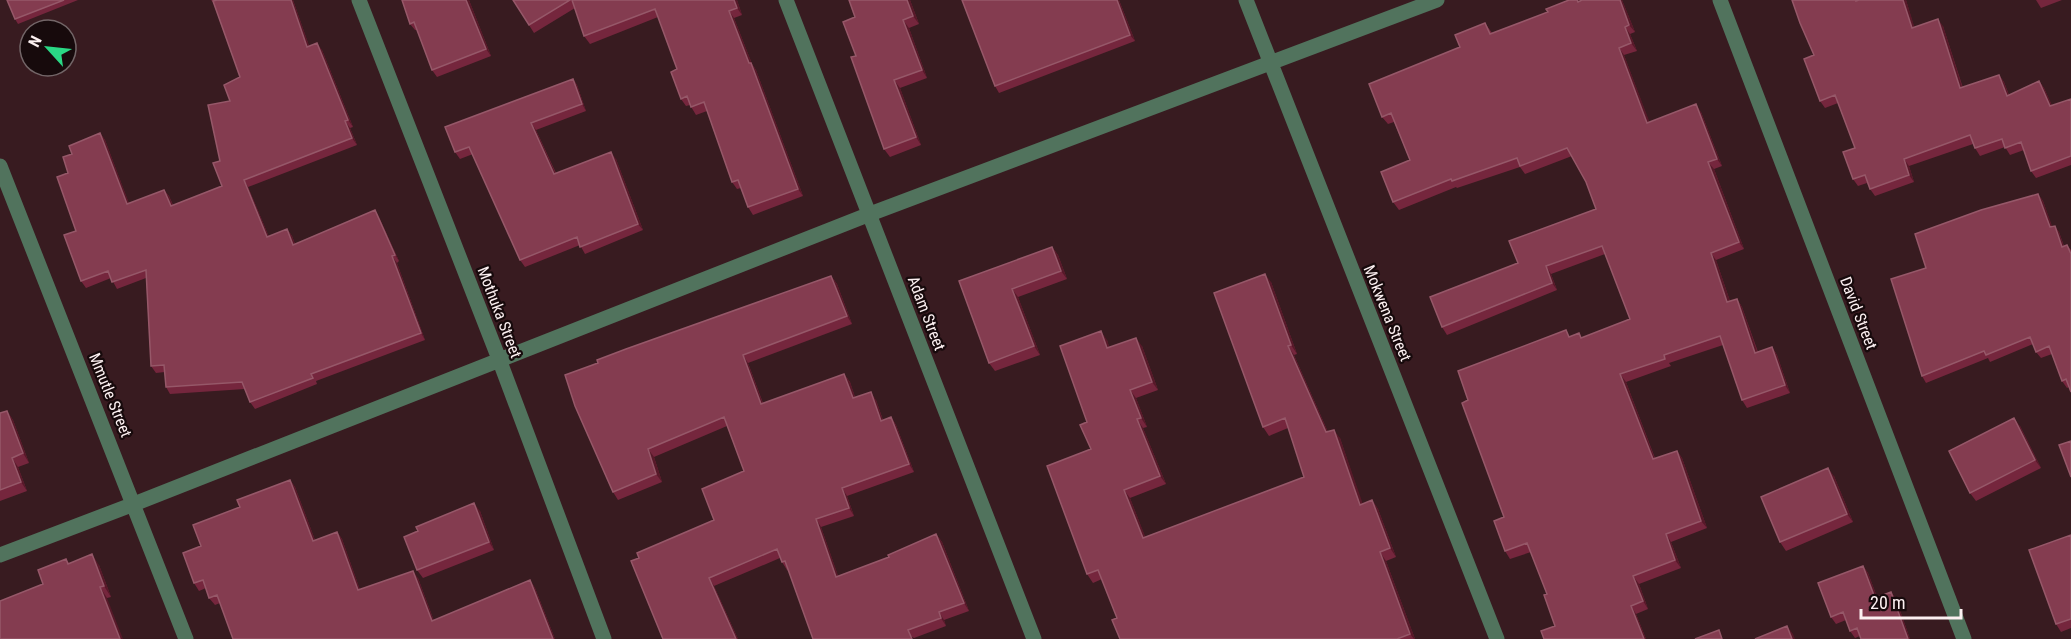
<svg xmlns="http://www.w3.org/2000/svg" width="2071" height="639" viewBox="0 0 2071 639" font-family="'Roboto Condensed',sans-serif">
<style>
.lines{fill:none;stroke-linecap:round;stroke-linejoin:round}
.minor{stroke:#51735d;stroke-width:15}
.wall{fill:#75263d}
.shaded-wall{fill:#571929}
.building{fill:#843c50;stroke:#965869;stroke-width:1.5}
.labels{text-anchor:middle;stroke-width:4.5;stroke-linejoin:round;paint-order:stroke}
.street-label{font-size:16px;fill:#fcf0f1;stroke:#170a0c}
</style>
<rect width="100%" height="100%" fill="#381b20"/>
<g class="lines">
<!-- minor -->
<path class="minor" d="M359 0 499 359 604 639
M786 0 1034 639
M1246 0 1497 639
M1720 0 1964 639
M0 166 186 639
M0 555 134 504 870 214 1437 0"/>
</g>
<!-- wall -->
<path class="wall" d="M7 0H78L18 24 15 19Z
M211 0H293L309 46 322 50 353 127 350 128 357 145 248 187 269 237 287 229 292 236 295 244 375 210 379 217 399 261 397 263 425 340 316 381 317 384 255 409 250 402 245 389 170 394 166 387 165 372 156 373 151 366 146 278 117 289 111 278 86 288 81 281 76 231 68 173 72 154 100 133 105 140 129 204 164 190 169 196 173 205 222 186 220 161 230 101 240 77 213 2Z
M402 0H469L491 56 437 77 432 70 417 30H415L410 24Z
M513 0H737L742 15 734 18 752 64 756 70 803 196 753 215 748 207 741 188 737 189 732 182 707 111 696 115 690 105 686 106 681 99 677 69 658 17 590 44 584 36 575 8 534 33Z
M910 0 919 24 909 28 927 78 900 88 921 145 890 157 884 149 856 56 855 17Z
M962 0H1119L1135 41 999 93 995 86Z
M1569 0H1578L1579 1 1582 0H1622L1635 32 1630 34 1637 51 1624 55 1649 122 1701 112 1722 166 1714 169 1744 249 1716 260 1730 301 1737 299 1742 307 1758 352 1772 347 1777 355 1790 393 1747 408 1742 400 1723 345 1669 363 1671 366 1626 382 1655 458 1677 451 1682 458 1707 528 1671 542 1681 568 1639 584 1648 609 1636 614 1646 639H1544L1555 626 1547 594 1531 552 1510 559 1505 551 1504 517 1468 400 1571 337 1582 338 1630 319 1605 254 1551 274 1557 290 1447 335 1442 327 1518 263 1596 209 1586 182 1572 156 1525 174 1520 167 1457 188 1456 187 1399 210 1393 202 1410 160 1394 122 1388 124 1382 117 1460 47 1485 23 1492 33 1548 12Z
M1859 0H1906L1914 27 1943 26 1963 88 1999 75 2004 82 2009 95 2039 81 2044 88 2052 106 2071 99V165L2036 178 2031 171 2024 150 2010 155 2005 147 1980 156 1975 148 1973 144 1909 166 1914 182 1875 196 1870 189 1867 183 1858 186 1853 179 1855 148 1838 103 1825 108 1820 101 1814 55Z
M2036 0H2062L2041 8Z
M573 79 577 85 586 111 536 130 556 173 616 159 643 230 585 254 580 245 525 267 520 260 473 154 460 159 455 152Z
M2038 194 2043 201 2052 227 2059 232 2064 246 2067 245 2071 250V392L2069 387 2067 388 2062 381 2052 354 2041 358 2036 352 2033 344 1990 362 1988 358 1926 383 1922 376 1926 268Z
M1052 247 1058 255 1067 279 1018 297 1040 355 995 371 989 363 959 281Z
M831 276 837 284 852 324 748 363 763 403 844 374 850 382 855 397 876 400 883 420 891 417 896 425 914 472 847 496 854 516 821 527 838 576 889 557 936 534 942 542 969 611 944 620 946 626 914 638 787 570 782 562 780 558 714 586 738 639H663L639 558 714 520 744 471 727 426 654 457 662 482 618 500 613 492 575 406Z
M1271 282 1297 354 1294 355 1328 432 1340 438 1362 504 1372 500 1378 509 1396 557 1386 561 1415 639H1120L1117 618 1102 579 1093 583 1087 574 1091 449 1087 422 1107 340 1109 347 1142 346 1158 390 1136 398 1147 427 1143 428 1166 484 1130 498 1145 537 1304 477 1288 428 1269 436 1263 427Z
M7 411 13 420 29 463 18 467 27 491 0 501V413Z
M2020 426 2041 468 1976 501 1970 493Z
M1834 476 1853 522 1786 551 1780 542Z
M290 480 295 487 315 540 337 532 342 539 360 590 418 578 434 621 530 580 535 588 555 639H233L220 603 215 605 209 598 206 588 199 591 194 583 201 546 240 507Z
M480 511 494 550 423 578 417 570Z
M2071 535V628L2061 632 2056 624Z
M66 559 69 563 99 565 111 597 107 598 43 584Z
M1863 566 1868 573 1877 597 1891 592 1896 599 1910 639H1861L1860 636 1855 638 1850 631 1846 620 1836 624 1831 617Z"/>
<!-- shaded-wall -->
<path class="shaded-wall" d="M291 0H293L312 54 307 47Z
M466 0H469L491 56 486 49Z
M734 0H737L742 15 737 8Z
M907 0H910L919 24 913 16Z
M1117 0H1119L1135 41 1130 35Z
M1620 0H1622L1635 32 1629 25Z
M1903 0H1906L1917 35 1912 28Z
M729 11 734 18 752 64 756 70 803 196 798 189Z
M1938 19 1943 26 1965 96 1960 88Z
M903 20 909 28 927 78 922 70Z
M1625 27 1630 34 1637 51 1631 43Z
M317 43 322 50 353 127 348 120Z
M1619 48 1624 55 1653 131 1647 123Z
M1999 75 2004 82 2012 104 2007 96Z
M573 79 577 85 586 111 582 104Z
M894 80 900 88 921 145 916 137Z
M2039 81 2044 88 2056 114 2050 106Z
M1696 104 1701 112 1722 166 1717 159Z
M345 121 350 128 357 145 352 138Z
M531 123 536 130 559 181 554 174Z
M100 133 105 140 132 211 127 204Z
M611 152 616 159 643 230 638 224Z
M1904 159 1909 166 1914 182 1909 175Z
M1708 162 1714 169 1744 249 1739 242Z
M244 180 248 187 272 244 267 237Z
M164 190 169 196 176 213 171 206Z
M2038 194 2043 201 2055 234 2050 227Z
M375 210 379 217 399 261 395 255Z
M2055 226 2059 232 2066 253 2062 247Z
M287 229 292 236 298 252 293 245Z
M1052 247 1058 255 1067 279 1061 271Z
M1711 253 1716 260 1733 310 1727 302Z
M392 256 397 263 425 340 421 333Z
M1546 266 1551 274 1557 290 1552 283Z
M1265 274 1271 282 1297 354 1291 345Z
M831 276 837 284 852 324 847 316Z
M1012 289 1018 297 1040 355 1034 346Z
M1737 299 1742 307 1760 360 1755 353Z
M1101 331 1107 340 1113 357 1107 348Z
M1136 338 1142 346 1158 390 1152 382Z
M1288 346 1294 355 1332 441 1326 432Z
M1772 347 1777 355 1790 393 1785 385Z
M743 355 748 363 766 412 761 404Z
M844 374 850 382 858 406 853 398Z
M1620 374 1626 382 1658 467 1653 459Z
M1130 390 1136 398 1147 427 1141 418Z
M871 392 876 400 886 429 881 421Z
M7 411 13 420 29 463 23 453Z
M891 417 896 425 914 472 909 464Z
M2014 418 2020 426 2041 468 2035 460Z
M1137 419 1143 428 1166 484 1160 476Z
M1334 430 1340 438 1366 513 1360 505Z
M648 449 654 457 662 482 656 474Z
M1677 451 1682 458 1707 528 1701 521Z
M12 458 18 467 27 491 21 482Z
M1828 468 1834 476 1853 522 1847 514Z
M290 480 295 487 318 548 313 541Z
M842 488 847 496 854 516 849 508Z
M1124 490 1130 498 1149 546 1143 538Z
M1372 500 1378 509 1396 557 1390 548Z
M474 503 480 511 494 550 489 542Z
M816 519 821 527 841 584 836 577Z
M337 532 342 539 363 598 358 590Z
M936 534 942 542 969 611 964 603Z
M1666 534 1671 542 1681 568 1675 560Z
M1380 552 1386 561 1415 639H1414L1410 634Z
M92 554 99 565 111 597 104 586Z
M1863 566 1868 573 1880 605 1875 598Z
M413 571 418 578 437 629 432 621Z
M1633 576 1639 584 1648 609 1643 601Z
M709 578 714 586 738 639H736Z
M530 580 535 588 555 639H553Z
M100 587 107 598 123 639H120Z
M1891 592 1896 599 1910 639H1908Z
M1631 606 1636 614 1646 639H1644Z
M939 612 944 620 946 626 941 618Z
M1787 626 1793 634 1795 639H1792Z"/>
<!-- building -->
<path class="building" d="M7 0H64L15 19Z
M217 0H291L307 47 317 43 348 120 345 121 352 138 244 180 267 237 287 229 293 245 375 210 395 255 392 256 421 333 311 374 313 378 250 402 242 382 166 387 164 365 151 366 146 270 112 282 108 271 81 281 64 235 76 231 57 177 68 173 63 157 72 154 69 146 100 133 127 204 164 190 171 206 222 186 213 163 220 161 208 105 230 101 224 85 240 77 213 1Z
M402 0H466L486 49 432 70 414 22 410 24Z
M513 0H570L529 25Z
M572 0H734L737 8 729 11 749 63H751L798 189 748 207 738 180 732 182 704 102 691 107 687 96 681 99 671 72 677 69 655 9 584 36Z
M849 0H907L913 16 903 20 922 70 894 80 916 137 884 149 851 57 856 56 843 22 855 17Z
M962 0H1117L1130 35 995 86Z
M1569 0H1577L1578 2 1582 0H1620L1629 25 1625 27 1631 43 1619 48 1647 123 1696 104 1717 159 1708 162 1739 242 1711 253 1727 302 1737 299 1755 353 1772 347 1785 385 1742 400 1720 336 1664 355 1665 359 1620 374 1653 459 1677 451 1701 521 1666 534 1675 560 1633 576 1643 601 1631 606 1644 639H1544L1541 631 1555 626 1544 595 1547 594 1527 543 1505 551 1494 521 1504 517 1462 403 1468 400 1458 371 1566 330 1569 337 1579 333 1581 338 1630 319 1602 246 1546 266 1552 283 1442 327 1430 297 1518 263 1509 241 1596 209 1586 182 1567 148 1520 166 1517 158 1452 181 1451 179 1393 202 1381 172 1410 160 1391 113 1382 117 1369 84 1460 47 1455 35 1485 23 1490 34 1548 12 1546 9Z
M1792 0H1856V1L1859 0H1903L1912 28 1938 19 1960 88 1999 75 2007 96 2039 81 2050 106 2071 99V156L2031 171 2021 142 2005 148 2002 139 1975 148 1970 135 1904 159 1909 175 1870 189 1865 175 1853 179 1843 152 1855 148 1835 95 1820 101 1804 59 1814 55 1800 23Z
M573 79 582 104 531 123 554 174 611 152 638 224 580 247 577 237 520 260 469 147 455 152 445 127Z
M2038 194 2050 227 2055 226 2062 247 2067 245 2071 254V392L2066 379 2062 381 2049 346 2036 352 2030 337 1986 355 1984 351 1922 376 1891 279 1926 268 1915 234 1981 210Z
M1052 247 1061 271 1012 289 1034 346 989 363 959 281Z
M1265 274 1291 345 1288 346 1326 432 1334 430 1360 505 1372 500 1390 548 1380 552 1410 634 1397 639H1120L1112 620 1117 618 1098 570 1087 574 1047 466 1091 449 1080 425 1087 422 1060 346 1101 331 1107 348 1136 338 1152 382 1130 390 1141 418 1137 419 1160 476 1124 490 1143 538 1304 477 1285 418 1263 427 1214 293Z
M831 276 847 316 743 355 761 404 844 374 853 398 871 392 881 421 891 417 909 464 842 488 849 508 816 519 836 577 889 557 888 555 936 534 964 603 939 612 941 618 908 630 912 639H813L785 561 782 562 777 549 709 578 736 639H663L631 561 639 558 637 553 714 520 702 489 744 471 724 417 648 449 656 474 613 492 575 406 565 375 598 363 597 360 626 349Z
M7 411 23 453 12 458 21 482 0 490V413Z
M2014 418 2035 460 1970 493 1949 451Z
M2071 441V477L2059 445Z
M1828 468 1847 514 1780 542 1761 497Z
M290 480 313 541 337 532 358 590 413 571 432 621 530 580 553 639H233L217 595 209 598 203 580 194 583 183 553 201 546 193 525 240 507 237 500Z
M474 503 489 542 417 570 404 537 418 531 416 527Z
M2071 535V619L2056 624 2029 550Z
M92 554 104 586 100 587 120 639H0V601L43 584 38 570 66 559 68 564Z
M1863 566 1875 598 1891 592 1908 639H1861L1857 628 1850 631 1843 612 1831 617 1818 583Z
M1787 626 1792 639H1755Z
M1719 630 1722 639H1695Z"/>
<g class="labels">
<!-- street labels -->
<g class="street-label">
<text transform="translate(500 312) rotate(69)" y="6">Mothuka Street</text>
<text transform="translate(927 313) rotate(69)" y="6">Adam Street</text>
<text transform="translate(1388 313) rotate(68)" y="6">Mokwena Street</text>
<text transform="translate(1859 313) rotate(69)" y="6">David Street</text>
<text transform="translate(111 395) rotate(68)" y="6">Mmutle Street</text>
</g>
</g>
<!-- north arrow -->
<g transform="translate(48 48) rotate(297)"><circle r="28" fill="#170a0c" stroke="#736668" stroke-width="1.5"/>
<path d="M0-4.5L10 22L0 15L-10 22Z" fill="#2ad885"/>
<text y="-9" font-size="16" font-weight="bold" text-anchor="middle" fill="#fcf0f1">N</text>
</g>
<!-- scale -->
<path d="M1861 609v9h100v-9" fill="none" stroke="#fcf0f1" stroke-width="3"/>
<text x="1870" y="609" font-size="18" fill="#fcf0f1" stroke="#170a0c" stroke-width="4.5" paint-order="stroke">20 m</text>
</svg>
